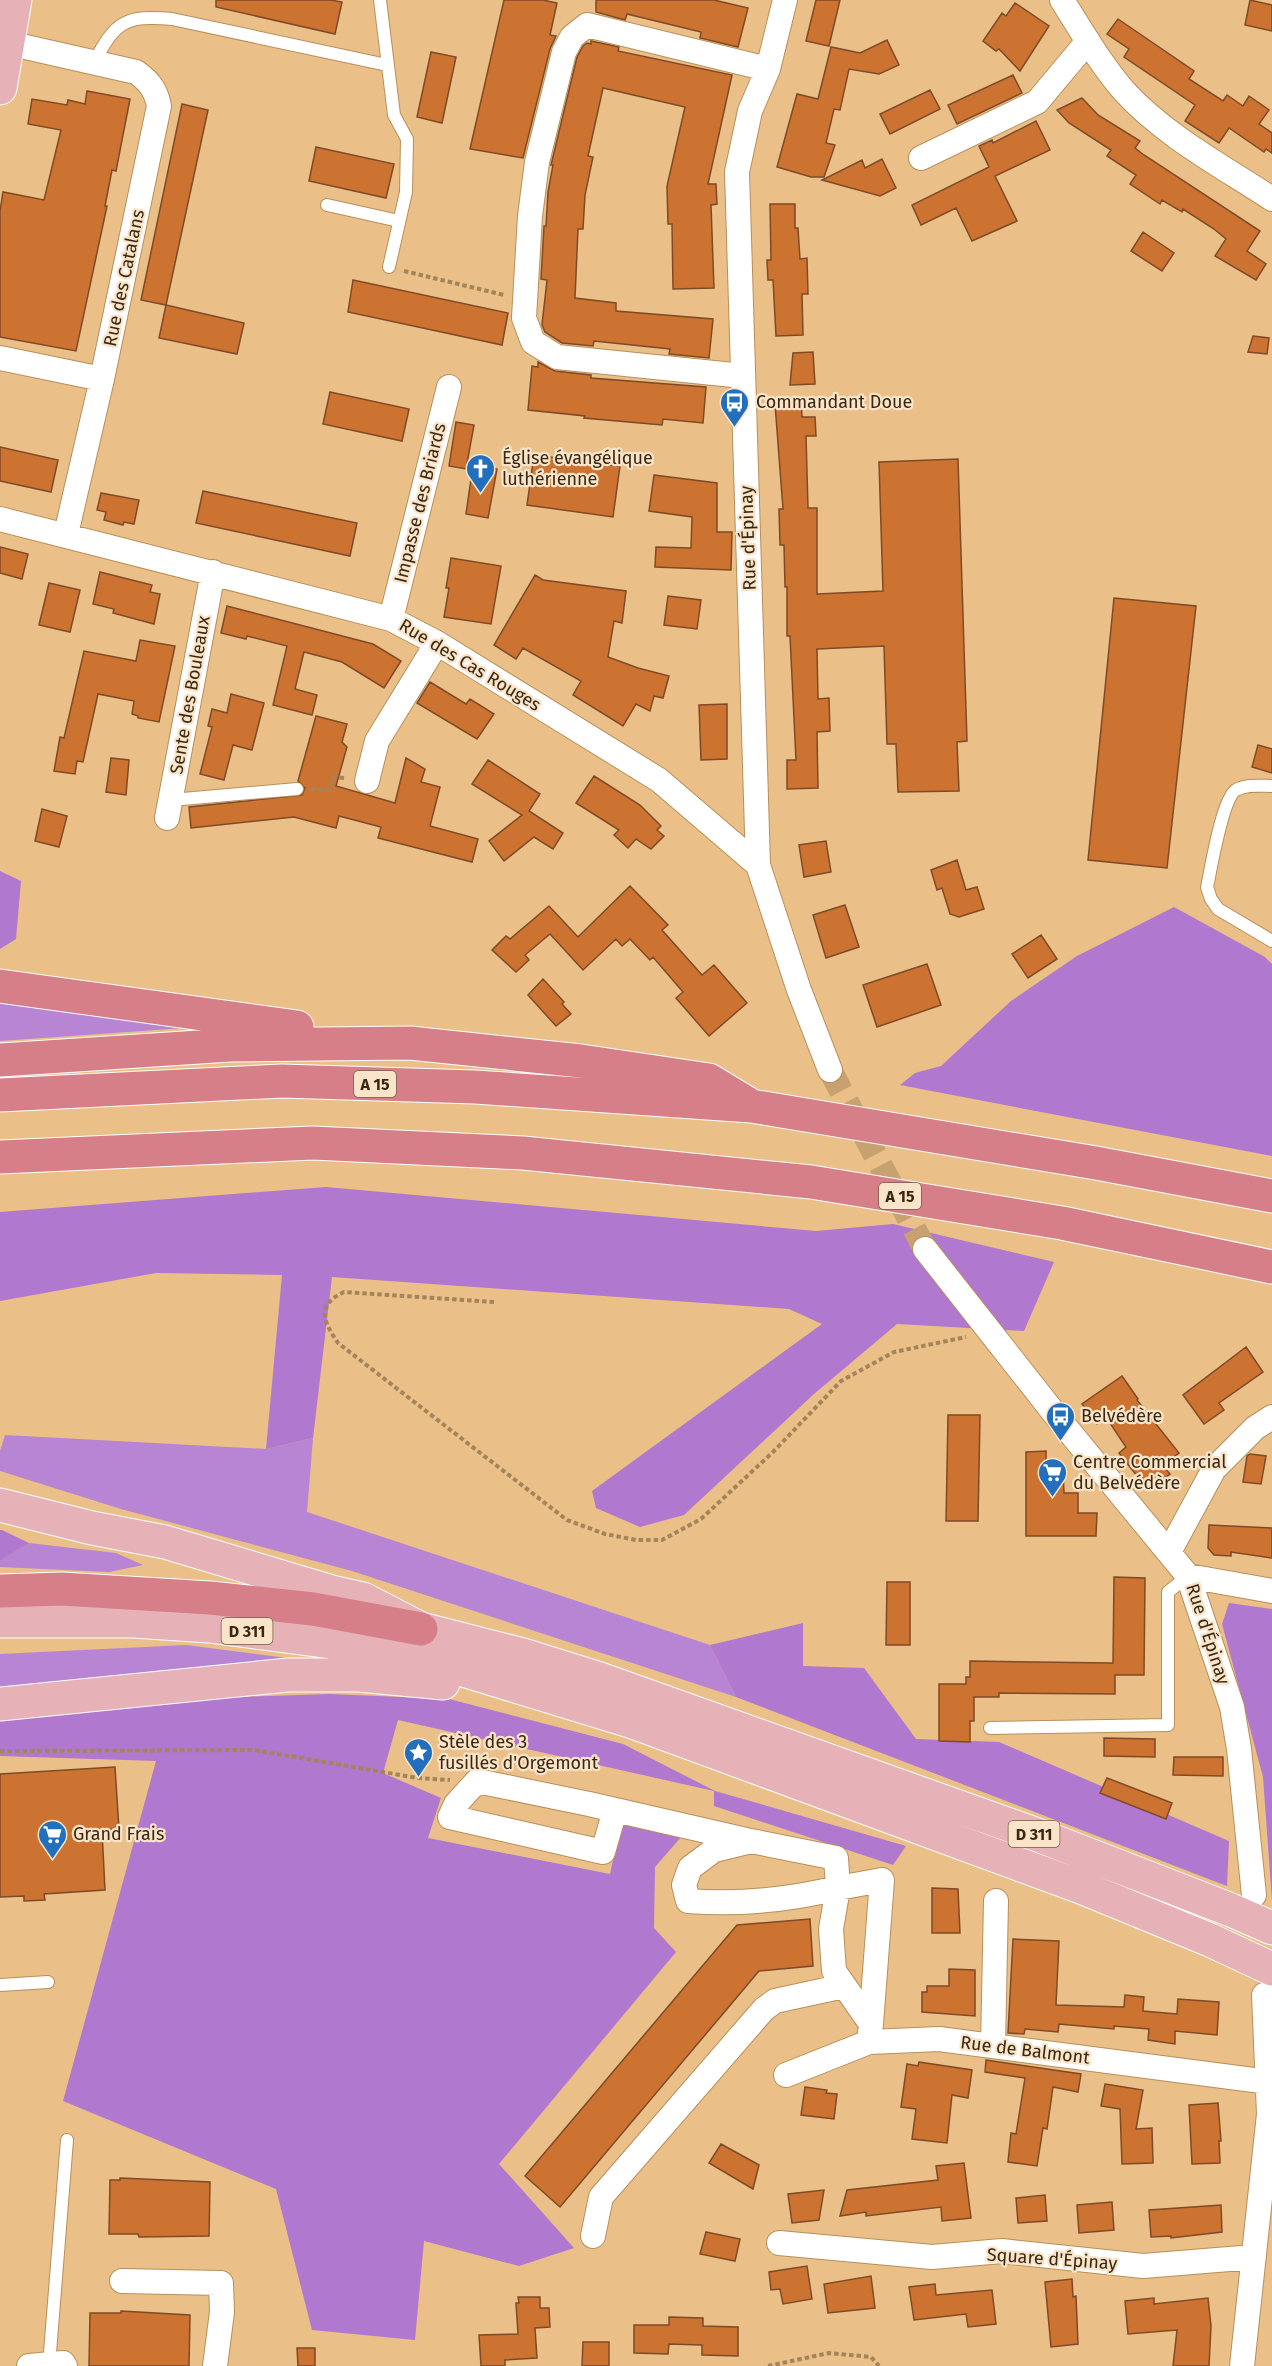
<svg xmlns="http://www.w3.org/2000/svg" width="1272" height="2366" viewBox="0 0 1272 2366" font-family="'Fira Sans',sans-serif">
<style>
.green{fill:#b785d3}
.forest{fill:#b078cf}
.building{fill:#cd7331;stroke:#7f4a27;stroke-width:1.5}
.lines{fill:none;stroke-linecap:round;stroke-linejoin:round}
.street-tunnel{stroke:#c7a170;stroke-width:24;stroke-dasharray:24 12;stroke-linecap:butt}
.lane-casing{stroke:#b98f59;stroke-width:14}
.street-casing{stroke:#b98f59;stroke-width:26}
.primary-casing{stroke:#fff;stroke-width:35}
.highway-casing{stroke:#fff;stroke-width:35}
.path{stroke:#a48459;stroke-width:4;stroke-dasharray:4.5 3;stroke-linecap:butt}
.lane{stroke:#fff;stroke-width:12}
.street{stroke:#fff;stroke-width:24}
.primary{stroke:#e6b2b8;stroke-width:33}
.highway{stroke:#d67f89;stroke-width:33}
.labels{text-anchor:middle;stroke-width:4.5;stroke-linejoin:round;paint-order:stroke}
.shield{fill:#fae4c9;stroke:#736048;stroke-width:1.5}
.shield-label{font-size:16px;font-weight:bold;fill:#392811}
.street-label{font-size:18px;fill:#392811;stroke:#fae4c9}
.poi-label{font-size:18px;fill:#392811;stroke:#fae4c9;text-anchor:start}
</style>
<rect width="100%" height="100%" fill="#eabf88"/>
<!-- green -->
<path class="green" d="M0 1002 184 1028 0 1041Z
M5 1435 266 1449 313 1438 307 1512 710 1645 736 1697 352 1571 121 1509 0 1471V1451Z
M29 1543 116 1553 143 1565 109 1572 0 1567V1561Z
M186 1645 311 1661 0 1695V1654Z"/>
<!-- forest -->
<path class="forest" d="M0 871 21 881 16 939 0 949Z
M1174 907 1265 957 1272 964V1156L900 1085 915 1073 941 1066 1011 1001 1077 956Z
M326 1187 816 1231 893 1224 1054 1262 1024 1331 897 1324 814 1394 684 1515 640 1527 596 1508 592 1491 822 1324 789 1309 332 1277 313 1438 266 1449 282 1275 156 1273 0 1301V1212Z
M0 1530H2L29 1543 0 1561Z
M1229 1603 1272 1609V1901L1263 1777 1222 1624Z
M803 1623V1666L864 1668 916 1739 999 1742 1229 1841 1227 1886 736 1697 710 1645Z
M330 1694 449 1699 623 1744 715 1791 906 1846 893 1865 714 1806V1791L398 1720 383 1773 441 1798 428 1838 610 1874 622 1820 682 1836 655 1867 654 1928 676 1952 499 2164 574 2248 519 2266 424 2241 415 2340 312 2330 276 2189 63 2101 156 1761 0 1756V1717L170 1699Z"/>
<!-- building -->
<path class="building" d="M216 0H331L342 2 335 34 216 7Z
M504 0H543L557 3 550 35 556 36 550 49 523 158 470 149Z
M596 0H714L748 8 738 47 700 38 701 32 627 14 625 20 596 12Z
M816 0H840L829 46 806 41Z
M1250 0 1272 5V31L1245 25Z
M1015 3 1049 26 1020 71 999 49 996 51 983 41 1002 13 1006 16Z
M1118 19 1194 71 1189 79 1223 101 1227 95 1243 106 1249 96 1269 110 1259 124 1272 133V153L1266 149 1264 152 1229 128 1219 143 1185 121 1195 105 1124 57 1129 49 1107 34Z
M887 40 899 65 879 74 849 69 840 110 834 109 826 143 835 145 824 177H811L777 167 797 94 818 99 831 47 860 53Z
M591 41 619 47 618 51 732 75 708 184H716L717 204 711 205 714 288 673 289 672 224H668L667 186 685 107 603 88 588 156 593 157 585 195 583 229H578L575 298 616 303V311L713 319 709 358 669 354 670 349 594 341 593 346 562 343 545 332 542 325 547 280 541 279 544 226H546L548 192 553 165H551L577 57 583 46 587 43 591 44Z
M431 52 456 57 442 123 417 117Z
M1013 75 1022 93 957 124 948 105Z
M930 90 940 109 890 134 880 114Z
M87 91 130 99 116 171 112 170 105 206H107L76 351 0 337V211L3 192 44 200 61 130 28 124 32 99 67 105 68 100 85 104Z
M1082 98 1098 115 1140 141 1135 148 1144 155 1260 231 1247 251 1266 264 1256 280 1215 256 1226 239 1214 229 1183 209 1182 212 1162 200 1160 204 1130 184 1136 175 1107 156 1111 150 1069 123 1057 110Z
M182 104 208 110 166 305 141 300Z
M1036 121 1050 150 995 176 1017 221 972 241 956 208 921 225 912 205 989 167 979 146 992 140 993 143Z
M316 147 394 164 386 198 309 181Z
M882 159 896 188 880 196 822 180 862 160 865 168Z
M770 204H795V228H798L800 259 807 258 808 294H802L803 335 776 336 773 280H768L767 260H771Z
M1143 232 1174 253 1162 271 1131 251Z
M353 280 508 313 502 345 348 312Z
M166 305 244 323 237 354 159 338Z
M1253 336 1269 338 1267 354 1248 352Z
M813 352 815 384 790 385 793 353Z
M538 362 555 371 591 375V378L706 387 703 423 663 419 662 425 584 418 585 416 528 410 532 366 538 367Z
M330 392 409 409 402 441 323 424Z
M801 398 802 417H815L816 436H806L808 508H817V594L883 591 879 462 958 459 967 741 957 742 959 791 898 792 896 744H887L884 646 817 649 818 699 829 698 830 731 817 732 818 788 787 789V760H796L790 636H787V587H785L784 545H780L779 509H783L775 404H784L785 399Z
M456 422 474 425 466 469 449 466Z
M0 447 58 460 51 492 0 481Z
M534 455 620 466 613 517 527 505Z
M473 465 497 469 488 518 466 514Z
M654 475 717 483V532H732L731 570 655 567 656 547 691 548 692 517 649 511Z
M203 491 357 523 350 556 196 523Z
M101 493 139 500 134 524 124 522 123 525 104 520 106 512 97 510Z
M0 547 28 554 22 579 0 573Z
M451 558 501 566 491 624 444 617 449 588H446Z
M100 572 152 585 150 592 160 594 154 624 113 613 114 609 93 604Z
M535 575 543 580 626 591 622 623 614 621 608 657 638 668 669 676 663 698 654 696 650 711 636 704 623 726 573 695 581 681 523 648 516 659 494 645Z
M49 583 80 590 70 632 39 625Z
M668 596 701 600 697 629 664 625Z
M1114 598 1196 606 1167 868 1088 860Z
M227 606 373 644 401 661 384 688 342 662 304 652 295 689 317 695 312 715 273 705 287 646 247 636 246 639 221 633Z
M140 640 175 646 159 722 138 718V716L132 714 134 701 98 694 83 762 77 761 75 774 54 771 60 737 64 738 84 651 136 661Z
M430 682 466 704 470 699 494 714 477 739 417 703Z
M231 694 264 703 252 750 233 745 224 780 200 774 212 727 208 726 212 709 227 713Z
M727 704V759L701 760 699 705Z
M316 716 347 724 342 742 347 747 336 786 395 803 406 758 425 769 421 782 440 787 430 826 478 839 472 862 378 838 381 827 339 816 336 828 294 817 191 828 189 807 302 795 305 788 298 781Z
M1258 745 1272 749V773L1252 767Z
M111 758 129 760 126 795 106 792Z
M488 760 540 794 529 811 563 833 553 849 534 837 504 861 489 841 522 815 472 784Z
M594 776 640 805 661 826 657 830 664 836 651 849 636 839 628 848 614 835 619 830 576 803Z
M42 809 67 816 59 847 35 841Z
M826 841 831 872 804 877 799 845Z
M957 860 966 890 977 887 984 909 959 917 950 914 942 888 937 890 931 870Z
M630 886 668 925 662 930 702 975 714 965 747 1003 709 1036 676 998 683 992 653 957 650 960 630 939 622 946 616 939 583 970 550 934 525 955 529 960 516 972 492 950 506 936 510 939 549 906 578 937Z
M845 905 859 947 826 958 813 915Z
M1041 935 1057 959 1028 978 1012 954Z
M927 964 941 1005 877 1027 863 985Z
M543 979 564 1002 562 1004 571 1014 556 1026 528 995Z
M1246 1347 1263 1372 1219 1403 1224 1410 1204 1424 1183 1395Z
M1122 1376 1138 1399 1137 1400 1179 1453 1163 1465 1170 1474 1148 1490 1119 1453 1126 1447 1106 1417 1097 1424 1082 1404Z
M948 1415H980L978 1521H946Z
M1046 1451V1471H1063L1064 1493H1078V1513H1097L1096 1536H1026V1452Z
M1250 1454 1266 1456 1261 1484 1243 1482 1247 1456Z
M1209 1525 1272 1528V1558L1231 1552V1556L1214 1555 1208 1548Z
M1114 1577 1145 1578 1144 1675H1115V1694L999 1693V1697H974V1721H970V1742L939 1741V1684H966V1677H970V1661L1113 1663Z
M887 1582H910V1645H886Z
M1104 1738 1155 1739V1757L1104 1756Z
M1174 1757H1223V1776L1173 1775Z
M115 1767 119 1829 102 1830 105 1890 44 1894 45 1900 24 1901V1896L0 1897V1774Z
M1107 1778 1172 1803 1166 1819 1100 1793Z
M932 1888 958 1889 960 1933H932Z
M810 1919 813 1966 759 1971 560 2207 525 2176 737 1925Z
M1013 1939 1059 1941 1056 2005 1124 2007 1125 1995 1144 1997 1143 2011 1177 2014 1178 1999 1219 2002 1217 2035 1175 2031V2044L1148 2040 1149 2029 1114 2026V2029L1059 2024 1058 2032 1025 2029 1024 2034 1008 2033Z
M949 1969 975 1970V2016L922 2012V1992H927V1986H949Z
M986 2060 1081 2074 1078 2092 1053 2087 1047 2129 1043 2128 1037 2166 1008 2162 1011 2133 1016 2134 1025 2078 985 2072Z
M919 2062 972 2070 968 2098 952 2095 947 2143 912 2139 916 2109 901 2107 907 2064 918 2066Z
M1105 2084 1143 2090 1136 2129 1152 2128 1153 2163 1122 2164 1120 2109 1101 2106Z
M805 2087 827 2090 826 2093 837 2094 834 2119 801 2115Z
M1218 2103 1221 2141H1219L1220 2163 1192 2164 1189 2105Z
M721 2144 759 2165 753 2189 709 2163Z
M964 2163 971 2218 942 2221 941 2207 866 2216V2212L840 2216 847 2190 938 2180 936 2166Z
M120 2178 210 2182 209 2236 139 2237 138 2234H109L110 2180H120Z
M824 2190 819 2220 792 2223 788 2194Z
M1045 2195 1047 2221 1018 2223 1016 2198Z
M1112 2202 1114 2230 1079 2233 1077 2205Z
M1221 2205 1222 2232 1171 2238V2236L1151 2237 1149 2210Z
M706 2232 740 2239 735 2261 700 2254Z
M807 2266 812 2299 783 2304 780 2289 771 2290 769 2272Z
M871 2276 875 2308 828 2313 824 2284Z
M1072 2279 1073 2297 1076 2296 1078 2344 1051 2347 1045 2282Z
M935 2284 936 2295 992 2290 996 2324 968 2327 966 2314 914 2320 909 2287Z
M518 2297H540V2308H549L550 2327 535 2328 537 2358 505 2360V2366H481L479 2335 518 2334 516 2303H519Z
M1154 2298V2304L1208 2298 1211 2326 1209 2366H1173L1177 2330 1128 2334 1125 2301Z
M121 2311 190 2315 189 2366H89L90 2313H121Z
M669 2317 703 2318V2326L738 2327V2356L702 2355V2345L669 2344 668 2354 634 2353V2325H669Z
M583 2342H609V2366H582Z
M297 2348H315V2366H298Z"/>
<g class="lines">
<!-- street-tunnel -->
<path class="street-tunnel" d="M830 1070 925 1249"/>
<defs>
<path id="lane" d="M380 0 394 115 407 139 406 192 389 267
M94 63C115 21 126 15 172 19L387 65
M327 205 399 221
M1272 786C1260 786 1246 784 1236 790 1222 799 1211 869 1207 887L1211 899 1218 909 1272 941
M171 800 297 789
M990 1728 1168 1725V1592L1188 1576
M0 1985 48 1982
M49 2365 67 2140"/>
<path id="street" d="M785 0 768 69 750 111 737 172 758 865 799 990 830 1070
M1062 0C1081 30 1100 63 1124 91 1165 136 1222 166 1272 199
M8 43 136 72C149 81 156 90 159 106L102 379 66 534
M921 158 1037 102 1088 41
M0 358 102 379
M743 376 557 357 533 342 524 318 530 216 537 162 564 52 572 37 587 25 768 69
M0 519 391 619 437 643 659 780 758 865
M391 619 449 387
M367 781 377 741 437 643
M167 818 213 572
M925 1249 1054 1413 1188 1576 1232 1707 1239 1749 1254 1895
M1169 1552 1214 1469 1255 1428 1272 1417
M1188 1576 1272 1591
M615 1810 603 1852 450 1817 456 1804 477 1781 589 1804 746 1840
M869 2042 871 2024 882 1880 838 1888 836 1858 751 1841 714 1850 690 1868 684 1885 688 1901C739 1905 788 1900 838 1888L831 1929 834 1971 871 2024
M993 2046 996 1901
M786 2075 869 2042 939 2039 1269 2082
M593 2236 601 2197 764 2009 775 2001 844 1986
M779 2243 932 2257 1002 2251 1143 2266 1254 2257
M122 2281 221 2283 222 2312 215 2366
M29 2366 63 2363 65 2366
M1242 2366 1269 2114 1264 1995"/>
<path id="primary" d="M0 88 15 0
M0 1505 92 1528 165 1542 332 1592 363 1599 421 1629 523 1655 600 1679 1043 1837 1231 1910 1272 1928
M0 1621H133L209 1626 331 1642 437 1662 633 1722 1081 1887 1210 1940 1272 1969
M0 1704 288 1675H359L443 1683"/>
<path id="highway" d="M0 986 297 1027
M0 1060 230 1045 410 1043 581 1061 709 1080 747 1103
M0 1095 282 1081 475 1087 751 1106 1096 1163 1272 1196
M0 1157 313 1143 523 1153 811 1182 1062 1223 1272 1267
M0 1591 62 1589 210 1598 313 1609 421 1629"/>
</defs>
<!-- lane casing -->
<use href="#lane" class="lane-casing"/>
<!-- street casing -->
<use href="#street" class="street-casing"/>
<!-- primary casing -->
<use href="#primary" class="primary-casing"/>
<!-- highway casing -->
<use href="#highway" class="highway-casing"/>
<!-- path -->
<path class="path" d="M404 271 504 295
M311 789 329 790 334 777 345 778
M494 1302 344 1292C316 1305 323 1321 338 1343L567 1520 605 1534 636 1540H662L701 1519 773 1452 841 1381 894 1352 966 1337
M0 1751 254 1750 418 1778 450 1780
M768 2366 829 2353 871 2357 879 2366"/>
<!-- lane -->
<use href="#lane" class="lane"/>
<!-- street -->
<use href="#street" class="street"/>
<!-- primary -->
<use href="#primary" class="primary"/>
<!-- highway -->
<use href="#highway" class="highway"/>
</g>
<!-- icons -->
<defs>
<symbol id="bus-pin" viewBox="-11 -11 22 30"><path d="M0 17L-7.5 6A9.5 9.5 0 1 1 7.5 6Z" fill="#226fbe" stroke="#fae4c9"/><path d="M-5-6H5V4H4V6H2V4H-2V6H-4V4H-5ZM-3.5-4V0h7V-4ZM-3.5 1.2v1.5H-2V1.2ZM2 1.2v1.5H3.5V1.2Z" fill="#fff"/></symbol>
<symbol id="church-pin" viewBox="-11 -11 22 30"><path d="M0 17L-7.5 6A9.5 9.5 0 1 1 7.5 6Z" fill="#226fbe" stroke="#fae4c9"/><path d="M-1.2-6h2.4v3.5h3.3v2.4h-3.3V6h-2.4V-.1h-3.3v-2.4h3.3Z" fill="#fff"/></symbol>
<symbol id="supermarket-pin" viewBox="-11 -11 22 30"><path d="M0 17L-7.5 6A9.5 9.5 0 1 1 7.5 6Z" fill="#226fbe" stroke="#fae4c9"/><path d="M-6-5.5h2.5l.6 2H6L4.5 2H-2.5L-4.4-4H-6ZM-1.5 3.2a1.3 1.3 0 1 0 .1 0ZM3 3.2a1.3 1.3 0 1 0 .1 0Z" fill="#fff"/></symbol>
<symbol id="sight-pin" viewBox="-11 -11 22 30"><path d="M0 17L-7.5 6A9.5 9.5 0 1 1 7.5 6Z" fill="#226fbe" stroke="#fae4c9"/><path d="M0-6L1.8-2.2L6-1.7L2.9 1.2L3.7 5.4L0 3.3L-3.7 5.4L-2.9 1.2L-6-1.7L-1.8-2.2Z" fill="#fff"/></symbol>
</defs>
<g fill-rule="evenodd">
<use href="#bus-pin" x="718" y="386" width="33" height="45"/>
<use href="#church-pin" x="464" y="452" width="33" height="45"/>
<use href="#bus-pin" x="1044" y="1400" width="33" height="45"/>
<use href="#supermarket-pin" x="1036" y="1456" width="33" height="45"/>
<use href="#sight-pin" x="402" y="1736" width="33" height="45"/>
<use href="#supermarket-pin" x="36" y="1818" width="33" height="45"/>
</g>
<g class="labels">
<!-- shield labels -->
<g class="shield">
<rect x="354" y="1071" width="42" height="26" rx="4.5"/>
<rect x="879" y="1183" width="42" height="26" rx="4.5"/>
<rect x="221.5" y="1618" width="51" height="26" rx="4.5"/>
<rect x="1008.5" y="1821" width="51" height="26" rx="4.5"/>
</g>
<g class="shield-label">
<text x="375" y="1090">A 15</text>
<text x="900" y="1202">A 15</text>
<text x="247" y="1637">D 311</text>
<text x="1034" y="1840">D 311</text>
</g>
<!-- street labels -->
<g class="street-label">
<text transform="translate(124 278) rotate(-78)" y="6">Rue des Catalans</text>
<text transform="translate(420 503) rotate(-76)" y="6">Impasse des Briards</text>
<text transform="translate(748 538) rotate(-92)" y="6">Rue d'Épinay</text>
<text transform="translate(470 665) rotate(31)" y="6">Rue des Cas Rouges</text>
<text transform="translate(190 695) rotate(-80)" y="6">Sente des Bouleaux</text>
<text transform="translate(1208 1634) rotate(72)" y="6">Rue d'Épinay</text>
<text transform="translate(1025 2050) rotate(7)" y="6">Rue de Balmont</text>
<text transform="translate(1052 2259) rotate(4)" y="6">Square d'Épinay</text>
</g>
<!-- poi labels -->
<g class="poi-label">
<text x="756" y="408">Commandant Doue</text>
<text x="502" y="464">Église évangélique<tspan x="502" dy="21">luthérienne</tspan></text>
<text x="1081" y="1422">Belvédère</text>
<text x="1073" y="1468">Centre Commercial<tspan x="1073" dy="21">du Belvédère</tspan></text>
<text x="439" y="1748">Stèle des 3<tspan x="439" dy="21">fusillés d'Orgemont</tspan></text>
<text x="73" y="1840">Grand Frais</text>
</g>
</g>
</svg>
